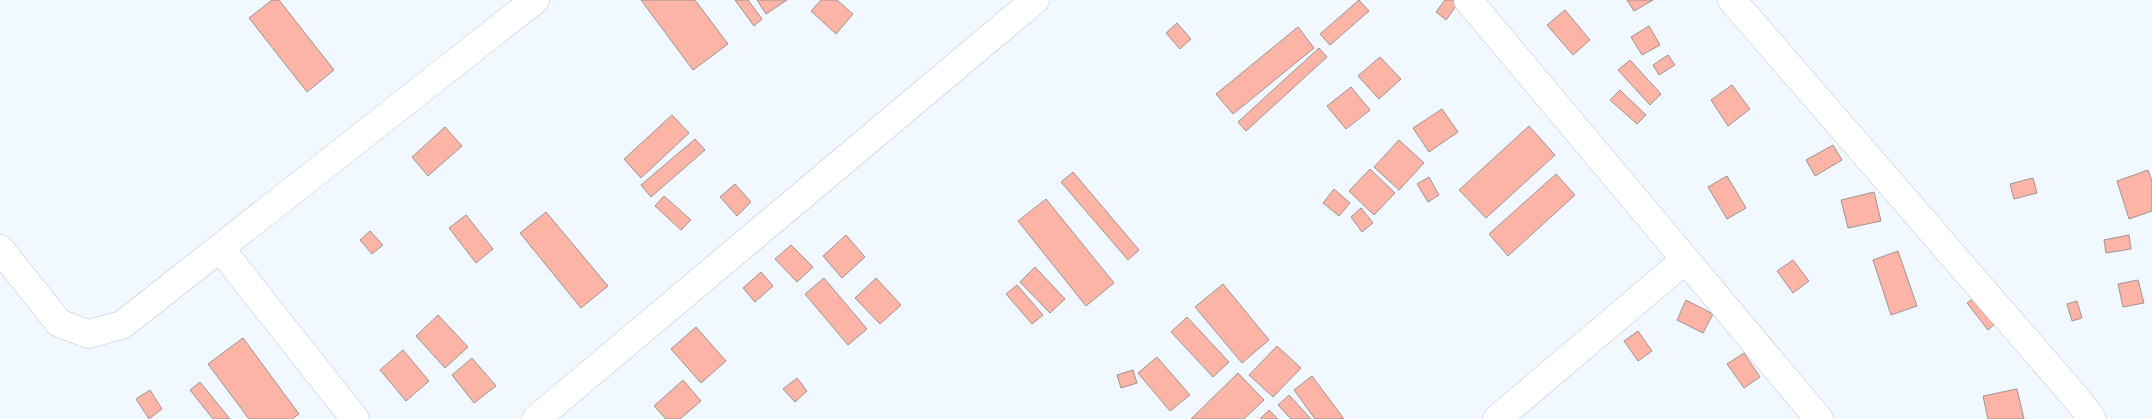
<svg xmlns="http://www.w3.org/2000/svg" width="2152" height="419" viewBox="0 0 2152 419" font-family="Overpass,sans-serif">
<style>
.building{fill:#fbb4a5;stroke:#a09491}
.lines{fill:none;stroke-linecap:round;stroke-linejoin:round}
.minor-casing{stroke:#bec5cd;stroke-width:29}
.minor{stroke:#fff;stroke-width:28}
</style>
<rect width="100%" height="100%" fill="#f2f8ff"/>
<!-- building -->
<path class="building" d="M272 0H279L334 70 307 92 249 18Z
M641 0H695L728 44 693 70Z
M735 0H748L762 19 754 26Z
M757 0H787L766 14Z
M821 0H837L853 14 836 34 811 11Z
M1359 0 1369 11 1330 45 1320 34Z
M1445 0H1456L1459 2 1446 20 1436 12Z
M1627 0H1653L1634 11Z
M1565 10 1590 40 1573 55 1547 25Z
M1177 23 1191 39 1180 49 1166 33Z
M1649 26 1660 45 1642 55 1631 37Z
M1298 27 1314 48 1233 114 1216 94Z
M1319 48 1327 57 1246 131 1238 122Z
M1668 55 1675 65 1659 75 1653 65Z
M1380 57 1401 79 1379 99 1358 76Z
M1630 60 1661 94 1650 105 1618 70Z
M1732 85 1750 109 1728 126 1711 100Z
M1351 87 1370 110 1346 129 1327 106Z
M1620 90 1646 115 1637 124 1610 100Z
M1442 109 1458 132 1429 152 1413 128Z
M672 115 689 133 641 178 624 159Z
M1529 126 1555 155 1486 218 1459 190Z
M445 127 462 146 428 176 412 157Z
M695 139 705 150 651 197 641 185Z
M1399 140 1424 163 1399 190 1374 167Z
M1833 145 1842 160 1815 176 1806 160Z
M1370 169 1395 193 1374 215 1349 191Z
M2148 170 2152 181V211L2129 219 2117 181Z
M1073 172 1139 250 1128 260 1061 182Z
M1556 174 1575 195 1508 256 1489 234Z
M1727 176 1746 208 1727 219 1708 187Z
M1429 177 1439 195 1428 202 1417 184Z
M2033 178 2037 193 2014 199 2010 184Z
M735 184 751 202 737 216 720 197Z
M1334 189 1350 203 1339 216 1323 203Z
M1874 192 1881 221 1848 228 1841 200Z
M664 196 691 220 681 230 655 206Z
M1046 199 1114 283 1086 306 1018 221Z
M1361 208 1373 223 1362 232 1351 217Z
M546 212 608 286 581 308 520 233Z
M466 215 493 249 476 263 449 228Z
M370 231 383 245 372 254 360 240Z
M846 235 865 257 842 278 823 256Z
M2129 235 2131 249 2106 253 2104 240Z
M791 245 813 267 797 282 775 259Z
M1898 251 1917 306 1891 315 1873 260Z
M1793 260 1809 281 1793 293 1777 271Z
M1035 267 1065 299 1050 313 1020 282Z
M761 272 773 286 755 302 743 288Z
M824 278 867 329 848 345 805 294Z
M876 278 901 305 880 324 855 298Z
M2138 280 2144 303 2123 307 2118 284Z
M1223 284 1269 340 1242 363 1195 307Z
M1017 285 1043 315 1032 324 1006 294Z
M1975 297 1996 323 1988 330 1967 303Z
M1686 300 1713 314 1703 333 1677 320Z
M2077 301 2082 318 2072 321 2067 304Z
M438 315 468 347 445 368 416 336Z
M1187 317 1229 362 1213 377 1171 332Z
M696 327 726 361 701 383 671 349Z
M1638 331 1652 351 1638 361 1624 341Z
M243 338 299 414 292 419H249L208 364Z
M1277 346 1301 368 1273 397 1249 375Z
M403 350 429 381 406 401 380 370Z
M1744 353 1760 377 1744 388 1727 364Z
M1157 357 1190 395 1170 411 1138 373Z
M472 358 496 386 474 403 452 375Z
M1133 370 1137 383 1121 388 1117 375Z
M1238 373 1264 400 1244 419H1191Z
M1312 376 1344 419H1315L1294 390Z
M797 378 807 391 795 402 783 389Z
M683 380 701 401 680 419H666L654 406Z
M200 382 230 419H213L190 390Z
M2017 389 2024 419H1988L1983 396Z
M150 390 162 409 149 419 136 399Z
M1289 395 1311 419H1291L1278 405Z
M1269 410 1278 419H1260Z"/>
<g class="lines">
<defs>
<path id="minor" d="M1468 0 1819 419
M1732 0 2077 399 2092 419
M220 248 355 419
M0 249 59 323 88 334 122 325 535 0
M536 419 1035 0
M1497 419 1685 260"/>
</defs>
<!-- minor casing -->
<use href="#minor" class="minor-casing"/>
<!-- minor -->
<use href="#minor" class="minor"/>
</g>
</svg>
